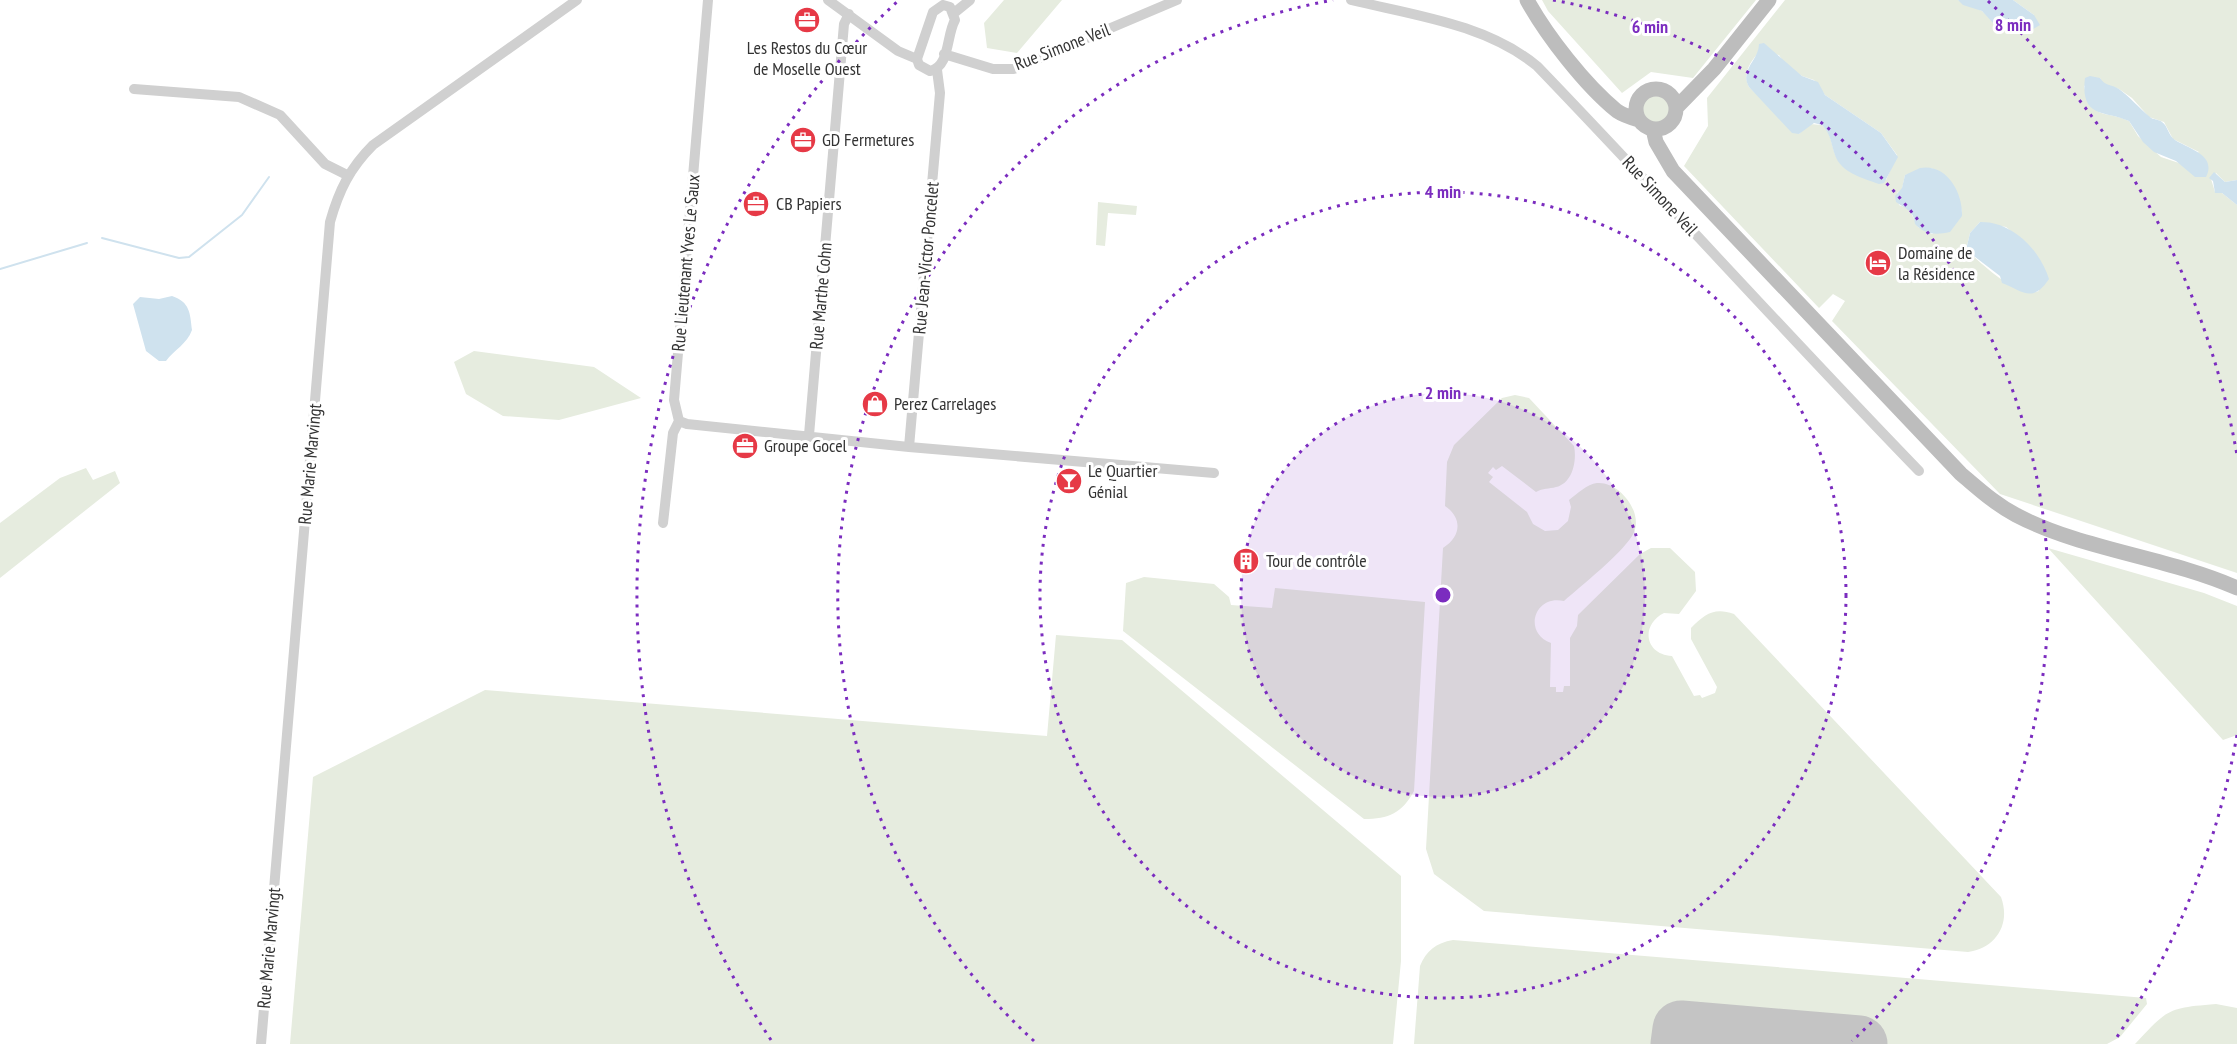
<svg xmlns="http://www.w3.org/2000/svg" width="2237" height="1044" viewBox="0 0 2237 1044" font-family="'PT Sans Narrow',sans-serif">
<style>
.green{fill:#e6ecdf;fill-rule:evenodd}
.water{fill:#cfe2ee}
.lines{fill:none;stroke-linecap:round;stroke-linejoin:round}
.stream{stroke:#cfe2ee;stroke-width:2}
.runway{stroke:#c4c4c4;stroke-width:57}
.street{stroke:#d0d0d0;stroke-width:10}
.secondary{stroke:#bdbdbd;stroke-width:15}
.ring{fill:none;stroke:#7b2cbf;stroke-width:3;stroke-dasharray:3 6}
.labels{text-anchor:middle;stroke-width:6;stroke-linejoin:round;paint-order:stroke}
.street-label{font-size:18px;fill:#333;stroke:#fff}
.poi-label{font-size:18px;fill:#333;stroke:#fff;text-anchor:start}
.centre{fill:#7b2cbf;stroke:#fff;stroke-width:3}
.ring-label{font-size:18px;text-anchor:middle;font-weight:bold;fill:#7b2cbf;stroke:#fff;stroke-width:6;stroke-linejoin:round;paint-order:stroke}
</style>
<rect width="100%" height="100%" fill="#fff"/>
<!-- green -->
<path class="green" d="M1004 0H1062L1017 53 987 48 984 23Z
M1542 0H1756L1693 78 1651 72 1622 93 1548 11Z
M1785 0H1958L1982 11 1991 19 2011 20 2023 30 2034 15 2013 0H2237V180L2225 182 2216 173 2211 179 2215 192 2222 193 2237 205V573L2000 494 1832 321 1845 301 1833 294 1819 308 1684 166 1708 126 1707 98ZM1759 52 1779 55 1785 64 1802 76 1814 80 1825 95 1881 133 1897 155 1886 180C1870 181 1841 173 1835 154 1831 143 1831 133 1822 125L1810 124 1799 134 1749 87C1742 74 1750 62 1759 52ZM2100 78 2103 84 2119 89 2132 98 2149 117 2164 122 2173 139 2199 152 2179 163 2161 157 2138 136 2129 121C2103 109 2093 122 2084 86ZM1931 168C1952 177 1958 191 1962 212L1932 234 1918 227 1909 209 1899 205 1897 193 1902 189 1905 175ZM1980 222 2006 227 2029 246 2039 291C2017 299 1984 265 1966 250L1970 233Z
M1642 110a14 14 0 1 1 28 0a14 14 0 1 1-28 0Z
M1098 202 1137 206 1136 215 1108 213 1105 246 1096 245Z
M474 351 594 367 641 398 559 420 503 416 466 394 454 362Z
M1515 395 1529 398 1574 446C1577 460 1573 483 1556 487 1549 489 1543 488 1536 492L1502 466 1496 470 1493 467 1488 473 1493 477 1489 482 1527 512 1533 524 1545 531 1558 530 1568 521 1571 507 1569 500C1577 494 1587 484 1597 483 1620 481 1646 515 1632 536 1620 555 1582 585 1564 601 1535 594 1522 632 1551 643L1550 687H1556V692H1563L1564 686H1570V638L1577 626 1578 615 1640 554 1651 548H1670L1695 572 1696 591 1679 614 1664 613C1640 625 1645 655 1672 656L1694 696 1700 695 1702 698 1715 693 1717 687 1691 639V628C1705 614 1714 607 1734 614L2001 897C2011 924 1996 948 1968 952L1484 911 1434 874 1426 849 1443 548C1461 537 1463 518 1445 506L1447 462 1454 445 1502 398Z
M86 468 93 480 115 471 120 483 0 578V523L60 478Z
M2048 548 2204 593 2237 606V735L2223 740Z
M1144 577 1214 584 1229 597 1231 605 1272 608 1275 588 1425 602 1414 791C1402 813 1389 819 1364 819L1123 631 1126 583Z
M1056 635 1122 640 1401 876V961L1393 1044H290L313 777 485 690 1047 736Z
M1453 940 2146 998 2147 1004 2120 1037 2107 1044H1414L1420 966C1426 951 1436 943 1453 940Z
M2216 1004 2237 1008V1044H2135C2168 1009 2167 1008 2216 1004Z"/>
<!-- water -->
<path class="water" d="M1958 0H2013L2034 15 2040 25 2030 31 2004 18 1998 24H1994L1982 11 1963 5Z
M1764 43 1802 76 1818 82 1825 95 1881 133 1898 157 1884 183 1879 184C1863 178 1841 173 1835 155 1831 144 1831 134 1822 125L1814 123 1799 134 1792 133 1749 87C1739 70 1759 60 1759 44Z
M2090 76 2100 78C2105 86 2111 84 2119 89 2130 97 2139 108 2150 117 2153 120 2159 119 2162 122 2168 126 2168 135 2175 140 2189 149 2217 155 2206 177H2195L2176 161 2154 152 2143 142 2129 121C2105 110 2080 119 2085 78Z
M1920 168C1947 163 1963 193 1962 216L1950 232C1936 235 1925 235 1915 224 1914 211 1906 209 1896 202L1895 196 1902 188 1905 175Z
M2214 172 2225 182 2237 180V205L2222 193H2215L2213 181 2209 178Z
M1980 222C2012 221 2040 250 2049 279 2032 304 2023 291 2002 283L2000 276 1966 250 1970 233Z
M172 296C190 302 190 313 192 330 187 344 174 350 166 361H159L146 351 133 304 140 297 159 299Z"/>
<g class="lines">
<!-- stream -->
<path class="stream" d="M102 238 179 258 189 257 242 215 269 177
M0 269 87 243"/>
<!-- runway -->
<path class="runway" d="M1679 1044 1681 1029 1859 1044"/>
<!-- street -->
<path class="street" d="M828 0 898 51 917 59
M1351 0C1413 15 1486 24 1537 66 1666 200 1790 338 1919 471
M943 5 950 7 955 20C946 36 950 67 930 71L919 65 917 59 933 12Z
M954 13 970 0
M944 54 993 69H1014L1177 0
M134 89 239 97 280 115 325 164 347 175
M679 421 687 424 909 447 1214 473
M809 435 844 24 849 14
M909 447 940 93 937 70
M663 523 673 433 679 421 674 400 708 0
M261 1044 330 222C339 190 350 168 373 145L577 0"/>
<!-- secondary -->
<path class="secondary" d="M1527 0C1547 36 1585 85 1617 111 1623 115 1632 118 1639 120
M1636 109a20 20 0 1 1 40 0a20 20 0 1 1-40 0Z
M1676 108 1714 69 1769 0
M1653 129 1656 142 1673 171 1961 474C1979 489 1995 504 2016 515 2083 550 2167 557 2237 588"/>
</g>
<!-- distance rings -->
<circle cx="1443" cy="595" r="202" fill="#7b2cbf" fill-opacity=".12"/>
<g class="ring">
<circle cx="1443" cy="595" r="202"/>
<circle cx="1443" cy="595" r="403"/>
<path d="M1034 1041A605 605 0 0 1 1333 0M1553 0A605 605 0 0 1 1852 1041"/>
<path d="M2237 735A806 806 0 0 1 2115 1040M771 1040A806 806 0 0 1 898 1M1988 1A806 806 0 0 1 2237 455"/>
</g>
<!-- icons -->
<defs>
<symbol id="office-disc" viewBox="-11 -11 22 22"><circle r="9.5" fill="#e63946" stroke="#fff"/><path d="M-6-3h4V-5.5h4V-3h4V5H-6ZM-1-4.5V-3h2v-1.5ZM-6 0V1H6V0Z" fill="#fff"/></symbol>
<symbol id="hotel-disc" viewBox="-11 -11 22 22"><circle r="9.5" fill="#e63946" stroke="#fff"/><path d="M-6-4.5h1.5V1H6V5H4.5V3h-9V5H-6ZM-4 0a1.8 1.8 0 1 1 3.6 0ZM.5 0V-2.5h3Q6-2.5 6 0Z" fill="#fff"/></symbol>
<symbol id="shop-disc" viewBox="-11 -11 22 22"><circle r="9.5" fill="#e63946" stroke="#fff"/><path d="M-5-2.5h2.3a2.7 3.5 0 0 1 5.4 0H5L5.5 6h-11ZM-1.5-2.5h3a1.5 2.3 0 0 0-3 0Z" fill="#fff"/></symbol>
<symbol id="bar-disc" viewBox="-11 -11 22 22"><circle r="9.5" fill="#e63946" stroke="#fff"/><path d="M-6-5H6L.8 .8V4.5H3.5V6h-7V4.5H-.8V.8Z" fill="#fff"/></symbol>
<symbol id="building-disc" viewBox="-11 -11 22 22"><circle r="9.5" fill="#e63946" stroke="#fff"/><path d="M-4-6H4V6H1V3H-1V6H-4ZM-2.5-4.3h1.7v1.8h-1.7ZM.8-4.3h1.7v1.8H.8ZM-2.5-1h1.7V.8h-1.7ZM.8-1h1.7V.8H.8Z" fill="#fff"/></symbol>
</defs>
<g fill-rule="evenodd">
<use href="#office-disc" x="792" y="5" width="30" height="30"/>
<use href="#office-disc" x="788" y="125" width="30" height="30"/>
<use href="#office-disc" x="741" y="189" width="30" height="30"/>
<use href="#hotel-disc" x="1863" y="248" width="30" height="30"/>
<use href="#shop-disc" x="860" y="389" width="30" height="30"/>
<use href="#office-disc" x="730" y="431" width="30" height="30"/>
<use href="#bar-disc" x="1054" y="466" width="30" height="30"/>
<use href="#building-disc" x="1231" y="546" width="30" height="30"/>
</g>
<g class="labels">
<!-- street labels -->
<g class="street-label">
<text transform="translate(1062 47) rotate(-21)" y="6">Rue Simone Veil</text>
<text transform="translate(1660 196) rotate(47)" y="6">Rue Simone Veil</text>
<text transform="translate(926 258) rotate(-85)" y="6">Rue Jean-Victor Poncelet</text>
<text transform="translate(686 263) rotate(-85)" y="6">Rue Lieutenant Yves Le Saux</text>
<text transform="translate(821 296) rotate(-85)" y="6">Rue Marthe Cohn</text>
<text transform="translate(310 464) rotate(-85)" y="6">Rue Marie Marvingt</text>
<text transform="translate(269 948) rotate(-85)" y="6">Rue Marie Marvingt</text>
</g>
<!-- poi labels -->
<g class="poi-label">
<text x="807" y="54" text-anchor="middle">Les Restos du Cœur<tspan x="807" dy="21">de Moselle Ouest</tspan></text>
<text x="822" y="146">GD Fermetures</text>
<text x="776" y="210">CB Papiers</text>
<text x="1898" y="259">Domaine de<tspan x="1898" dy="21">la Résidence</tspan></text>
<text x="894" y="410">Perez Carrelages</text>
<text x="764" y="452">Groupe Gocel</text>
<text x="1088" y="477">Le Quartier<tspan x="1088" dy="21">Génial</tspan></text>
<text x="1266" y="567">Tour de contrôle</text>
</g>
</g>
<circle cx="1443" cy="595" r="9" class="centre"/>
<g class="ring-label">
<text x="2013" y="31">8 min</text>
<text x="1650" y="33">6 min</text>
<text x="1443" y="198">4 min</text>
<text x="1443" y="399">2 min</text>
</g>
</svg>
